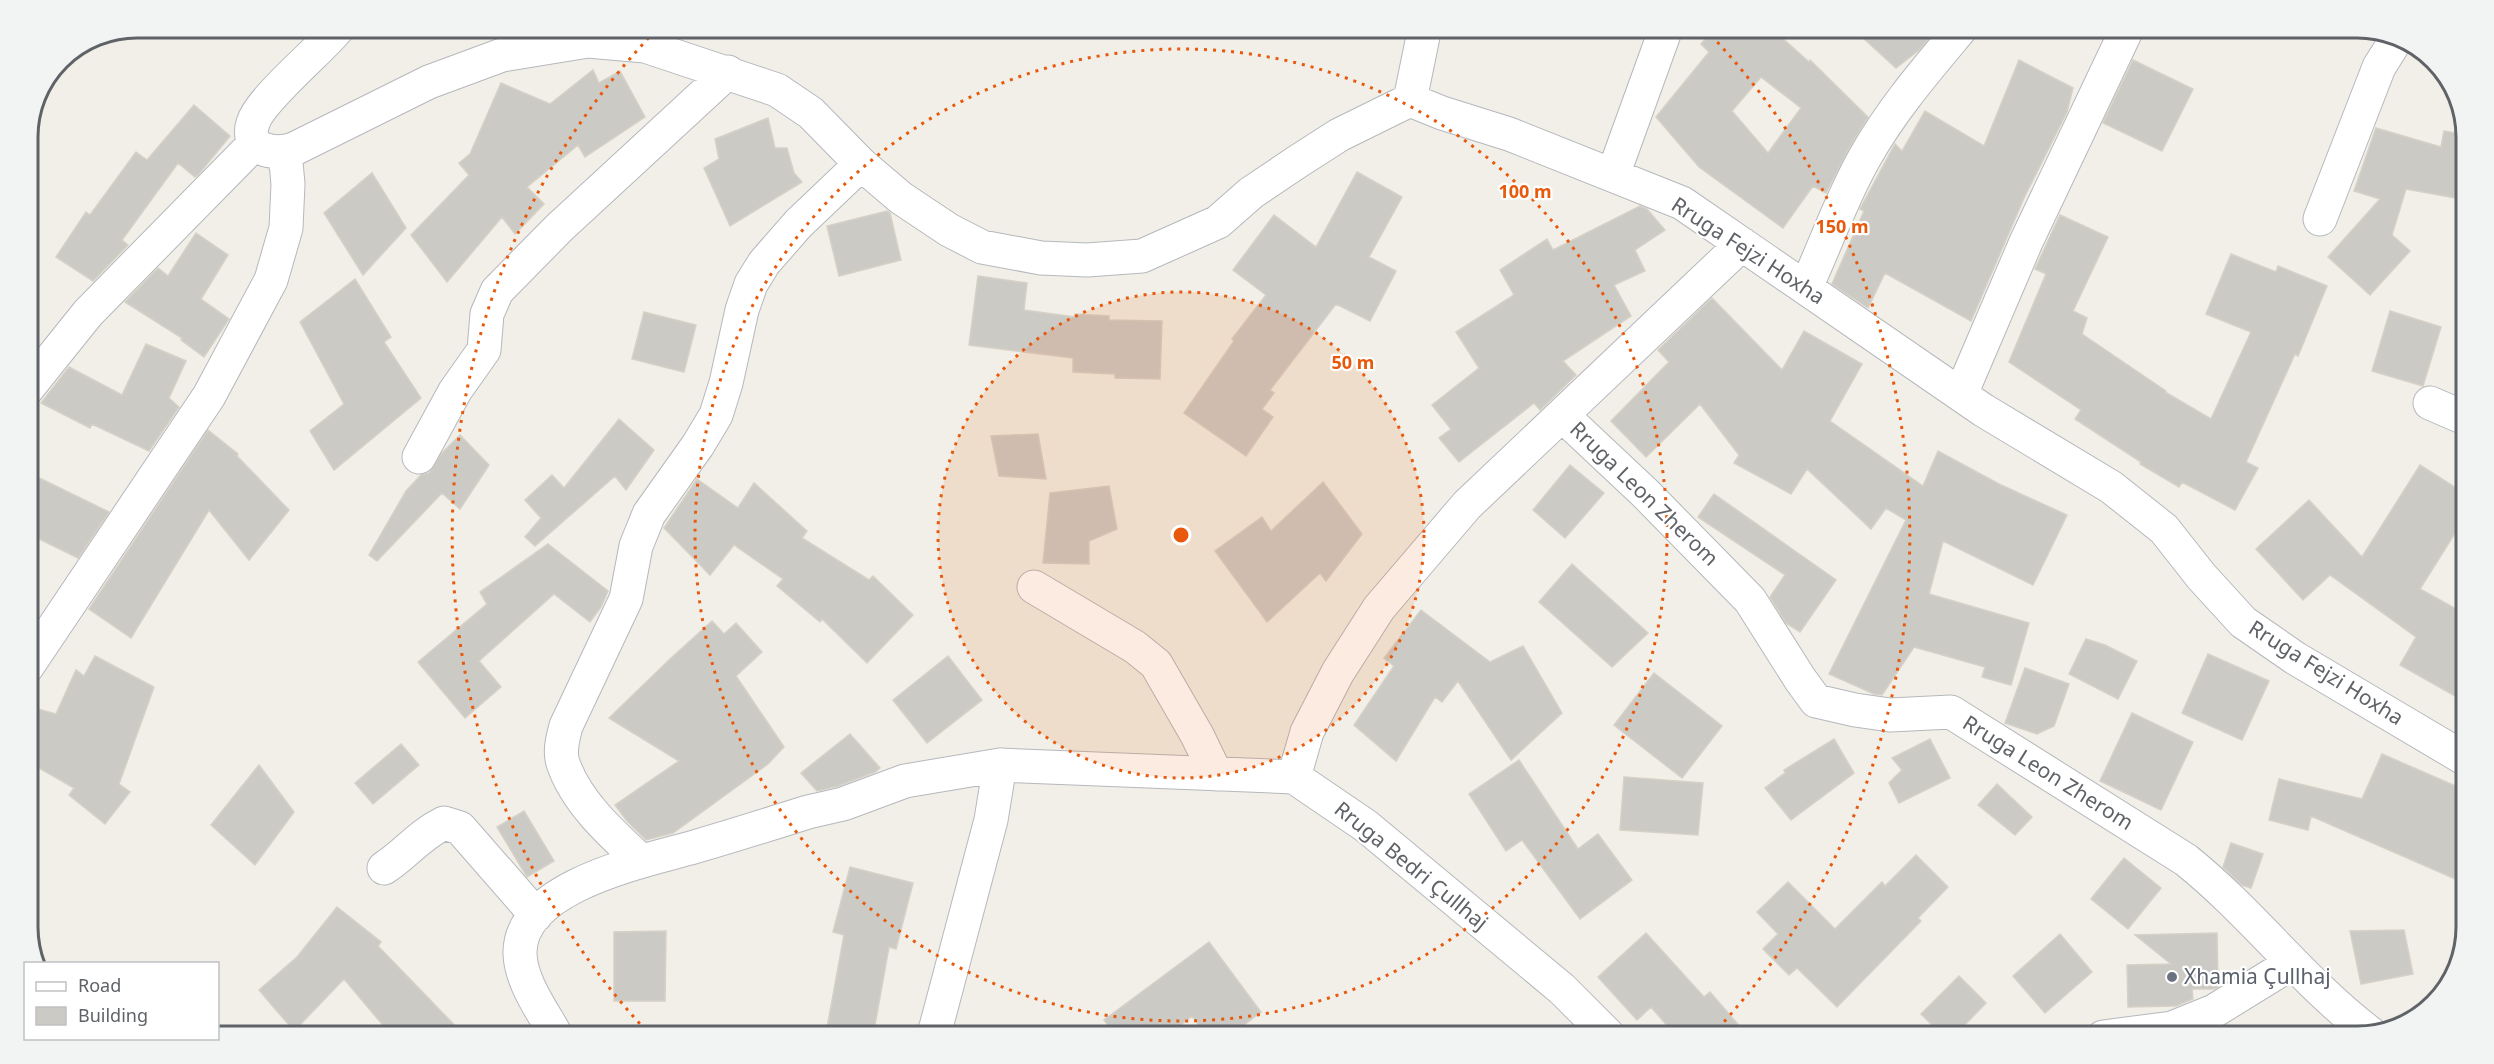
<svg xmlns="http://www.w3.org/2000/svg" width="2494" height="1064" viewBox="0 0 2494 1064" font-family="'Noto Sans',sans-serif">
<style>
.building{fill:#cccac5;stroke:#d6d1c6;stroke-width:1.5;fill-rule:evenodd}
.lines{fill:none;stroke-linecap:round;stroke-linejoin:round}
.minor-casing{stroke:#b5b8bc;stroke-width:35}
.minor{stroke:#fff;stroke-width:33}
.ring{fill:none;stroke:#e8590c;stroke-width:3;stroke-dasharray:3 6}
.worship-dot{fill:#6b7280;stroke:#fff;stroke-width:2}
.labels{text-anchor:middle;stroke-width:4.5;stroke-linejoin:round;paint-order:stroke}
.street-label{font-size:21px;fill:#5f6368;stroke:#fff}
.worship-label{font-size:21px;fill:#5b616d;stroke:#fff;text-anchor:start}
.rim{fill:none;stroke:#5f6368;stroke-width:3}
.centre{fill:#e8590c;stroke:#fff;stroke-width:3}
.ring-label{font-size:18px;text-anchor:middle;font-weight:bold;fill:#e8590c;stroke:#fff;stroke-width:4.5;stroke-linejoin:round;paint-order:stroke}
</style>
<rect width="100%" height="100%" fill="#f1efe8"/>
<!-- building -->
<path class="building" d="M1715 27H1770L1809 62 1810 60 1868 117 1849 148 1826 193 1813 186 1783 228 1699 167 1656 117 1709 52 1701 44ZM1761 77 1801 108 1768 153 1732 111Z
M1851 27H1938L1919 50 1896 68Z
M2019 60 2073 88 2067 112 2024 198 1971 321 1885 273 1868 308 1832 284 1864 211 1860 209 1895 144 1902 151 1925 111 1984 146Z
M2133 60 2193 89 2162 151 2103 123Z
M593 70 599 83 620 71 645 117 585 157 578 145 527 187 544 204 515 234 502 217 447 282 411 235 469 175 459 163 470 154 501 83 550 104Z
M194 105 230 136 198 175 195 177 178 163 122 240 128 245 93 281 56 257 86 212 90 215 136 152 147 160Z
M768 118 775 148H787L794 173 802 182 730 226 704 168 719 159 715 139Z
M2376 128 2441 147 2444 131 2467 135V200L2406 189 2392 235 2410 251 2370 295 2328 257 2380 199 2354 191Z
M1357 172 1402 197 1369 257 1396 271 1370 321 1336 304 1270 390 1274 393 1262 409 1273 417 1246 456 1184 413 1234 341 1232 339 1266 295 1233 270 1274 215 1316 247Z
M372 173 406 228 363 275 324 213Z
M1640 206 1647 209 1665 230 1635 250 1645 271 1614 285 1631 316 1563 361 1576 375 1540 410 1534 403 1459 462 1439 438 1451 429 1432 405 1479 368 1456 332 1514 295 1500 270 1547 239 1553 250Z
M887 211 890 213 901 260 839 276 827 226Z
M2060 215 2108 237 2073 311 2087 318 2082 334 2166 391 2165 392 2211 419 2251 332 2206 314 2231 254 2276 272 2278 266 2327 286 2298 356 2295 354 2246 462 2258 468 2235 510 2182 482 2179 487 2140 464 2141 462 2075 419 2081 410 2009 362 2046 274 2035 269Z
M196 233 228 255 201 299 229 319 204 357 181 340 182 338 125 302 158 268 168 276Z
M978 276 1027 283 1024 310 1075 317V314L1109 316V320L1162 321 1160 379 1115 378V374L1073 372V358L969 345Z
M355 279 391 337 384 342 421 398 334 470 310 431 344 404 300 322Z
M1712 298 1782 370 1804 331 1862 364 1830 421 1923 486 1938 451 1999 484 2067 515 2033 585 1943 541 1929 594 2029 623 2011 685 1982 677 1985 667 1914 647 1882 695 1874 694 1829 674 1906 520 1886 508 1871 529 1807 469 1791 494 1734 463 1739 455 1700 404 1646 457 1611 421 1669 362 1658 350Z
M2390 311 2441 327 2423 386 2372 371Z
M644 312 696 325 684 372 632 359Z
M146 344 186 361 169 398 179 407 149 451 92 424 90 428 41 403 69 367 122 395Z
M619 419 654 450 626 490 615 476 535 546 525 537 541 518 525 500 552 475 564 488Z
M208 430 238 454 237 456 289 510 249 560 209 510 131 638 89 609Z
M1038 434 1046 479 999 476 991 436Z
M460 435 489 465 460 509 442 493 377 561 369 555 406 491 421 475 429 473 442 453Z
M1570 465 1604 493 1565 538 1533 510Z
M2420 465 2467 495V514L2420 589 2467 615V675L2455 696 2400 665 2416 637 2330 575 2303 600 2256 549 2309 500 2362 557Z
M27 472 109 512 78 558 27 533Z
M697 479 738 508 754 483 807 531 802 538 869 580 873 576 913 615 867 663 822 619 820 622 777 586 783 579 734 545 710 575 664 528Z
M1323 482 1362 534 1326 581 1320 573 1267 622 1215 551 1262 517 1271 531Z
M1109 486 1117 529 1089 541V564L1043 563 1050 493Z
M1714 494 1836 580 1800 632 1786 623 1770 597 1785 575 1698 517Z
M548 544 608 591 601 607 590 622 554 594 479 661 501 687 465 718 418 662 487 604 480 592Z
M1572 564 1648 633 1612 667 1539 602Z
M1421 610 1490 662 1523 646 1562 713 1511 760 1458 681 1442 702 1435 697 1396 761 1354 725 1394 666 1384 658Z
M712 621 724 634 736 623 762 652 736 676 784 747 768 764 673 833 646 840 627 821 615 805 679 761 609 718 670 659Z
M2086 639 2105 645 2137 661 2118 699 2069 674Z
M2208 654 2269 681 2242 740 2182 713Z
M95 656 154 687 119 784 130 792 105 824 69 795 74 788 27 761V706L56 714 76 670 84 676Z
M948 656 982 700 927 743 893 700Z
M2025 668 2069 684 2054 726 2037 734 2005 723Z
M1654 673 1722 726 1682 778 1614 725Z
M2132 713 2193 742 2161 810 2100 781Z
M850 734 880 768 875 772 838 786 817 791 801 773Z
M1834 739 1854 773 1791 820 1765 788 1785 773 1784 770Z
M1930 739 1950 778 1899 803 1889 783 1902 770 1892 758Z
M401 744 419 765 373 804 355 783Z
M2382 754 2467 791V884L2311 816 2308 830 2269 820 2279 779 2362 799Z
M1519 760 1578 849 1598 834 1632 880 1580 919 1522 840 1506 851 1469 794Z
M259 765 294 812 255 865 211 825Z
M1624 777 1703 783 1698 835 1620 830Z
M1997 784 2032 817 2015 835 1978 805Z
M524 811 554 861 527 877 497 827Z
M2231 843 2263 854 2251 888 2242 885 2223 867Z
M1916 855 1948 887 1918 918 1921 921 1837 1007 1797 968 1789 975 1763 949 1778 934 1757 912 1788 882 1835 929 1882 882 1885 886Z
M2124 858 2161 888 2128 929 2091 899Z
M850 867 913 883 896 949 889 947 873 1036 827 1028 844 935 833 932Z
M337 907 381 942 378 946 466 1037H393L344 979 294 1031 259 990 297 957Z
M2404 930 2413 974 2361 984 2350 931Z
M666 931 665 1001H614V932Z
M1646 933 1704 997 1710 992 1749 1037H1677L1651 1007 1637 1020 1598 977Z
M2217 933 2218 987 2214 989H2192L2193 999 2176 1006 2128 1007 2127 965 2171 964 2135 935Z
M2060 934 2092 972 2045 1013 2013 976Z
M1209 942 1261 1012 1228 1037H1208L1192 1016 1166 1037H1117L1104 1020Z
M1959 976 1986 1003 1953 1037H1944L1921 1014Z"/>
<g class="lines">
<defs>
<path id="minor" d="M339 27C320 51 260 99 253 123 244 150 274 156 294 149L429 82 502 55 588 41 645 46 777 90 811 113 861 164 901 198 949 230 982 247 1041 258 1087 260 1142 256 1218 222 1251 193 1297 162 1339 135 1410 100 1442 113 1509 134 1682 203 1983 410 2111 487 2164 529 2201 576 2243 622 2295 658 2467 760
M1410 100 1425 27
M1613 175 1664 34
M2320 219 2379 67 2399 35
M1806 287C1826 244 1841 199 1865 157 1892 109 1927 69 1962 27
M27 389 88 313 254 144
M1961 394 2026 242 2128 27
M2430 403 2467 419
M1563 416 1645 493 1750 600 1800 679 1816 701 1855 710 1890 715 1951 712 2186 860C2252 913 2303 982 2370 1033
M419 457 455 391 484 350 487 314 497 291 559 228 728 72
M1034 587 1135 647 1156 664 1197 735 1216 774
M27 667 209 396 271 280 286 228 288 184 285 152
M1294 777 1307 732 1338 672 1379 608 1467 505 1742 244
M641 861C612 834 576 802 563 763 559 751 563 737 566 726L626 599 636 546 649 514 698 445 716 415 726 383 742 310 751 284 764 263 798 224 861 164
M384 868C407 853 418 836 444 823L460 828 536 915
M557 1037C544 1013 521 983 520 954 518 886 645 861 694 847 732 836 770 824 808 812L843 804 905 781 1000 765 1294 777 1366 826 1562 989 1610 1037
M932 1037 936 1027 991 820 1000 765
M2103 1037 2172 1028 2214 1011 2292 963"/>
</defs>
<!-- minor casing -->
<use href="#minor" class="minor-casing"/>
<!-- minor -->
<use href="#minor" class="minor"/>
</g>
<!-- distance rings -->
<circle cx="1181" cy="535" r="243" fill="#e8590c" fill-opacity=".12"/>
<g class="ring">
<circle cx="1181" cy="535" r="243"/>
<circle cx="1181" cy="535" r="486"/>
<path d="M652 1037A729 729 0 0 1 657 29M1705 29A729 729 0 0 1 1710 1037"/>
</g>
<!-- markers -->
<circle class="worship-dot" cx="2172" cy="977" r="6"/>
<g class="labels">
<!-- street labels -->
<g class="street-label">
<text transform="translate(1748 251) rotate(33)" y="7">Rruga Fejzi Hoxha</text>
<text transform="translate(1644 494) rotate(44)" y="7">Rruga Leon Zherom</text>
<text transform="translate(2326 673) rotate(32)" y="7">Rruga Fejzi Hoxha</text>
<text transform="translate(2048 773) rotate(32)" y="7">Rruga Leon Zherom</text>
<text transform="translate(1411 866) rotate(39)" y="7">Rruga Bedri Çullhaj</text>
</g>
<!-- worship labels -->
<g class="worship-label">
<text x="2184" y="984">Xhamia Çullhaj</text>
</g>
</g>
<!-- crop -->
<path d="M0 0H2494V1064H0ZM137 38H2357A99 99 0 0 1 2456 137V927A99 99 0 0 1 2357 1026H137A99 99 0 0 1 38 927V137A99 99 0 0 1 137 38Z" fill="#f2f3f3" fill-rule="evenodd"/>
<path class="rim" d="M137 38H2357A99 99 0 0 1 2456 137V927A99 99 0 0 1 2357 1026H137A99 99 0 0 1 38 927V137A99 99 0 0 1 137 38Z"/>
<circle cx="1181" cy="535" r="9" class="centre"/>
<g class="ring-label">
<text x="1525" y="198">100 m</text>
<text x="1842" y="233">150 m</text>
<text x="1353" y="369">50 m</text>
</g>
<!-- legend -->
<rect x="24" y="962" width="195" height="78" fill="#ffffff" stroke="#bfc1c3" stroke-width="1.5"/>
<rect x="36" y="982" width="30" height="9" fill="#ffffff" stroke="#bfc1c3" stroke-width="1.5"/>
<text x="78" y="992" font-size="18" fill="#5f6368">Road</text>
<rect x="36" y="1007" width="30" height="18" fill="#cccac5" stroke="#bfc1c3" stroke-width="1.5"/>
<text x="78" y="1022" font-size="18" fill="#5f6368">Building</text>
</svg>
